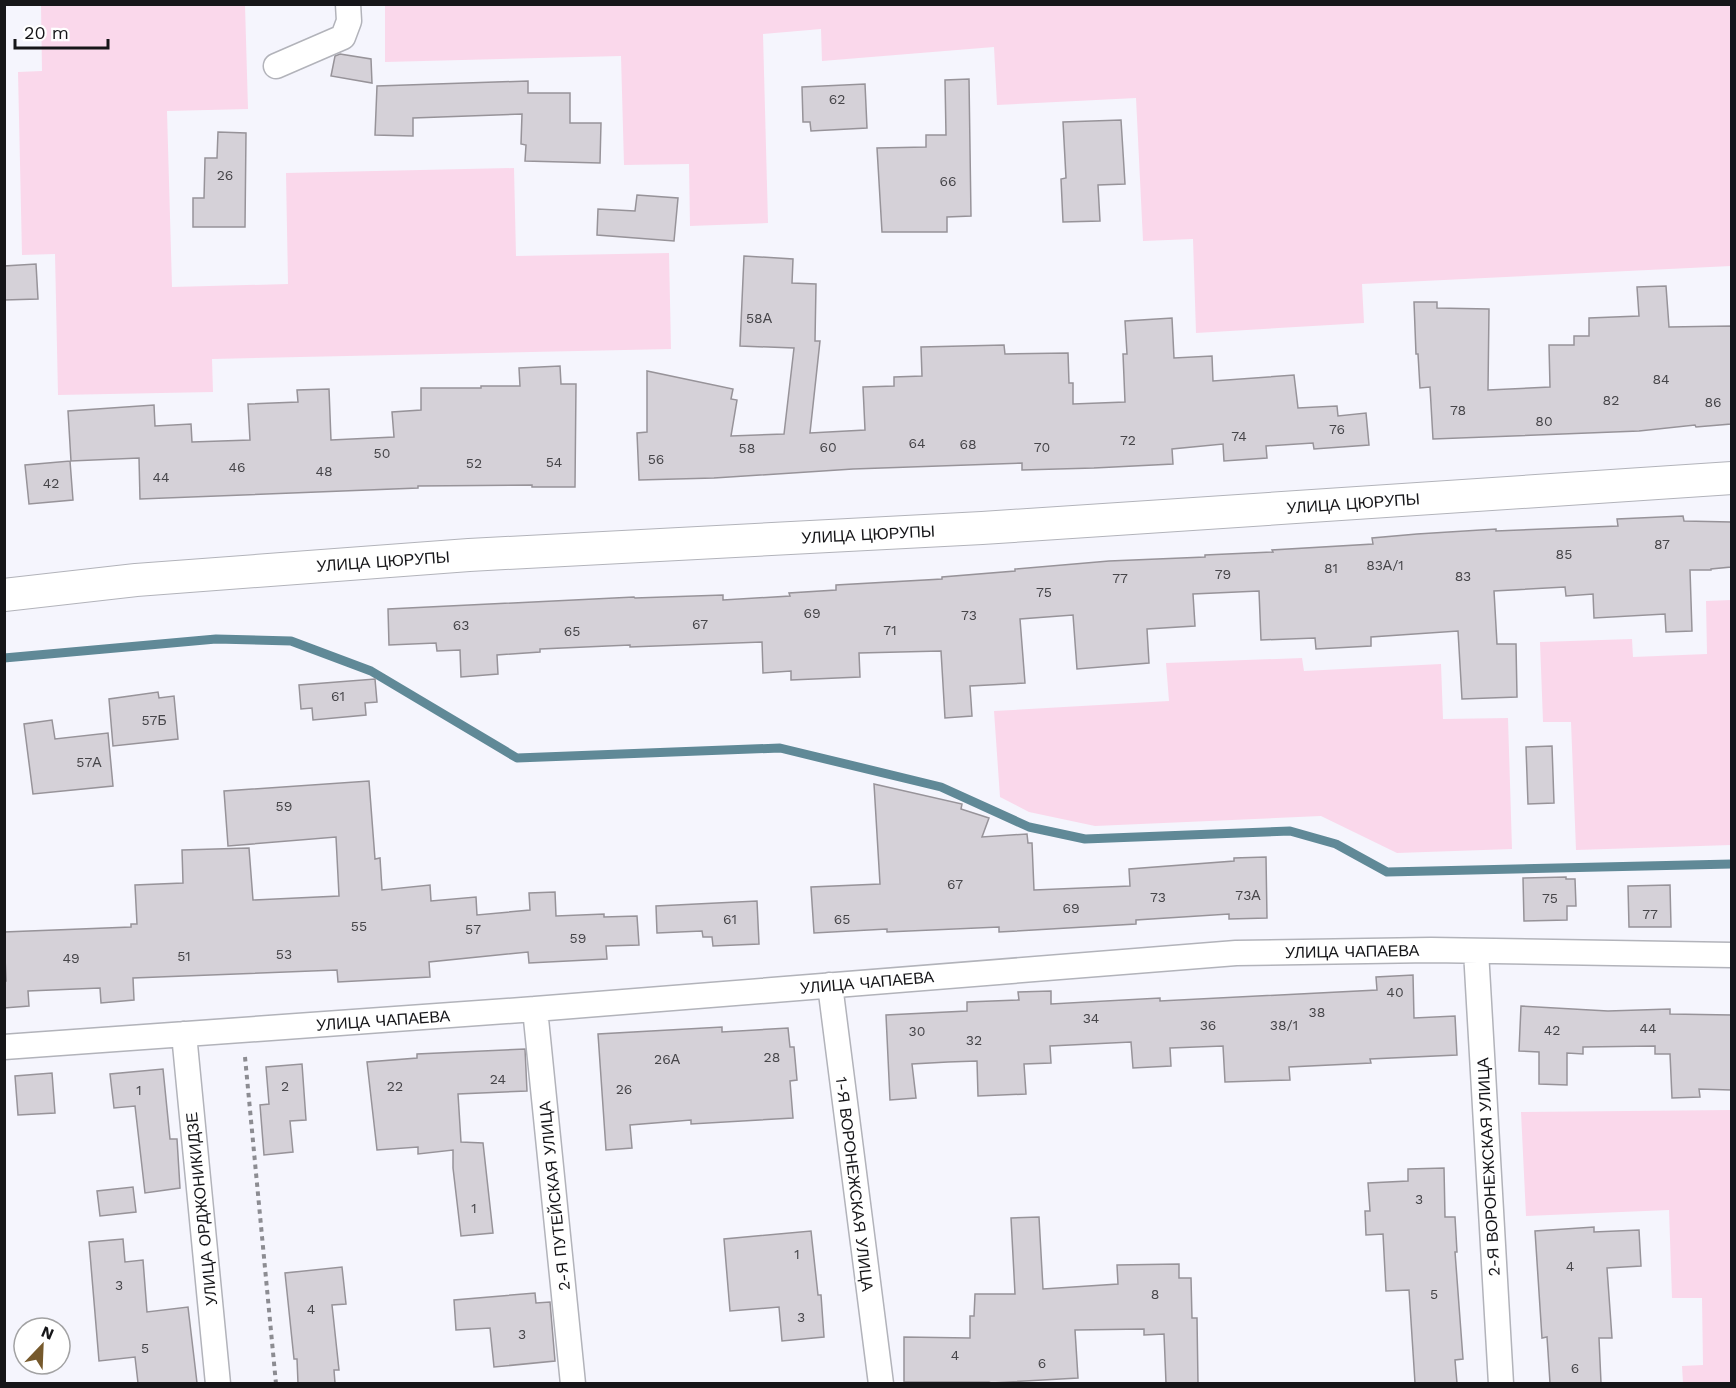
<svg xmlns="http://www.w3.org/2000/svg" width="1736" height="1388" viewBox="0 0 1736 1388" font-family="'Work Sans',sans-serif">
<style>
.green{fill:#fad8eb}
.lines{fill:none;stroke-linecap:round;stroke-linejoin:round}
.stream{stroke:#608997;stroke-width:9}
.building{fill:#d5d1d8;stroke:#979399;stroke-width:1.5}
.minor-casing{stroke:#b2b3ba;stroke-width:27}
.tertiary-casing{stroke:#b2b3ba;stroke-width:34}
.path{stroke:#8c8c92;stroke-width:4;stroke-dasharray:4.5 4.5;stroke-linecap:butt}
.minor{stroke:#fff;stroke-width:24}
.tertiary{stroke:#fff;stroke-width:32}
.labels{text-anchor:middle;stroke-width:4.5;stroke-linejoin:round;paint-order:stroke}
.number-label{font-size:14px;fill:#464549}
.street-label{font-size:16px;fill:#161619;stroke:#fff}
</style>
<rect width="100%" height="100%" fill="#f5f5fd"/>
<!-- green -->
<path class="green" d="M385 4 1731 5V266L1362 284 1364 323 1196 333 1193 239 1143 241 1136 98 997 105 994 47 822 61 821 29 763 34 768 223 690 226 689 164 624 165 621 56 385 62Z
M41 5H245L248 109 167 111 172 287 288 284 286 173 514 168 516 256 669 253 671 349 212 359 213 392 58 395 55 254 22 255 18 72 42 71Z
M1731 600V845L1576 850 1571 722H1543L1540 642 1632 639 1633 657 1707 654 1706 601Z
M1302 658 1304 671 1441 664 1443 719 1508 718 1512 849 1397 853 1321 816 1095 826 1029 812 1000 797 994 711 1169 701 1166 663Z
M1731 1110V1383H1683L1682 1366 1703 1365 1702 1298H1672L1669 1210 1526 1216 1521 1112Z"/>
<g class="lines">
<!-- stream -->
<path class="stream" d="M4 658 216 639 291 641 371 671 517 758 780 748 941 787 1029 827 1085 839 1290 831 1336 844 1387 872 1732 864"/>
</g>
<!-- building -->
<path class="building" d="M340 54 371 59 372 83 331 76 335 56Z
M969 79 971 216 947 217V232H882L877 148 926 147V135H946L945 80Z
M528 81V93H570V123H601L600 163 525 161 526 145 521 144 522 114 413 118V136L375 135 377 86Z
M865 84 867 128 811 131 810 122H803L802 87Z
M1121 120 1125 184 1098 185 1100 221 1063 222 1061 179 1066 178 1063 122Z
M218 132 246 133 245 227H193V198H204L205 158H217Z
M637 195 678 198 674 241 597 235 598 209 635 211Z
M744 256 793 259 792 283 816 284 815 341H820L810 433 865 430 863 387 894 386V377L922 376 921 347 1004 345 1005 354 1068 353 1069 383H1073V404L1125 402 1123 354H1127L1125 321 1172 318 1174 358 1212 356 1213 381 1294 375 1298 408 1337 406 1338 416 1366 413 1369 445 1314 449 1313 443 1266 446 1267 458 1224 461 1223 444 1172 449 1173 464 1094 468 1022 470V463L853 469 714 478 639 480 637 433 647 432V371L733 389 731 399 737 400 731 436 784 434 794 348 740 346Z
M36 264 38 299 4 300V266Z
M1666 286 1669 327 1731 326V424L1696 427 1695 425 1639 431 1433 439 1430 387 1420 388 1418 354H1416L1414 302H1437V308L1489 309 1488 390 1550 387 1549 345H1574V336H1589V318L1639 316 1637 287Z
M560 366 561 384H576L575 487H532V485L418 486V488L140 499 139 458 71 461 68 411 154 405 155 426 191 424 192 442 250 440 248 404 298 402 297 390 329 389 331 440 394 437 392 412 421 410V388H481V386H520L519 368Z
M70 461 73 500 29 504 25 465Z
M1683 516 1684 521 1731 522V567L1711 569V570H1690L1692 631 1666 632 1665 614 1594 618 1593 594 1566 596 1565 587 1494 591 1497 644H1516L1517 697 1462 699 1458 631 1371 637V646L1316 649 1315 638 1261 640 1259 591 1193 594 1195 626 1147 629 1149 663 1077 669 1073 615 1020 619 1025 683 970 686 972 716 945 718 941 651 859 653 860 677 791 680V671L763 673 762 642 630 647V645L540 649V652L497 655 498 674 461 677 460 650 437 651 436 643 389 645 388 609 634 597 635 598 723 595V600L790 596 789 593 836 590V585L942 579V577L1015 571V569L1109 561 1205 557V555L1273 552 1272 550 1373 544 1372 538 1417 534 1496 529V531L1618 526 1617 519Z
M375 679 377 702 365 703 366 715 313 720 312 708 301 709 299 685Z
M158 692 159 698 174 696 178 739 113 746 109 699Z
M52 720 55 739 108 733 113 786 33 794 24 724Z
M1552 746 1554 803 1528 804 1526 747Z
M369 781 375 859 380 858 382 890 430 885 431 901 476 897 477 915 530 910 529 893 555 892 556 916 604 914V917L637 916 639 945 606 946 607 959 529 963 528 952 429 962 430 977 338 982 337 970 133 978 134 1000 101 1003 100 988 28 991 29 1006 4 1008V981H6L4 932 131 927V924H137L135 885 183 883 182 850 249 848 253 900 339 896 336 837 228 846 224 791Z
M874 784 962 804 961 809 989 818 982 837 1027 834 1028 843H1032L1034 890 1130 886 1129 869 1234 861V858L1266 857 1267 918 1229 919V914L1136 920V924L999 932V927L887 932V929L814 933 811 887 880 884Z
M1566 877V879H1575L1576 906H1567V920L1524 921 1523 878Z
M1670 885 1671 927H1629L1628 886Z
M757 901 759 944 713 946 712 937H703L702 931 657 933 656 906Z
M1413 975 1414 1018 1455 1016 1457 1055 1370 1059 1371 1063 1289 1067 1290 1080 1225 1082 1223 1046 1170 1048 1171 1066 1133 1068 1131 1042 1050 1046 1051 1063 1024 1064 1026 1094 978 1096 977 1061 948 1062 912 1064 916 1098 890 1100 886 1015 967 1011V1002L1019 1000 1018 992 1051 991V1004L1160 998V1001L1377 990 1376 977Z
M1521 1006 1608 1011 1670 1009V1014L1731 1015V1090L1699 1089 1700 1097 1672 1098 1670 1054H1655V1046L1583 1047V1054L1567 1053V1085L1539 1084V1052L1519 1051Z
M722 1027V1032L788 1028 790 1047H794L797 1080 790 1081 793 1118 691 1124V1120L630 1125 632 1148 606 1150 598 1034Z
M525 1049 527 1091 458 1094 461 1142 483 1143 493 1233 461 1236 453 1168V1150L418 1154V1147L377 1150 367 1062 417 1058V1054Z
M302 1064 306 1120 290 1121 293 1152 264 1155 260 1105 269 1104 266 1067Z
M163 1069 170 1139H177L180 1188 145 1193 135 1106 114 1108 110 1074Z
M52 1073 55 1113 18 1115 15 1076Z
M1444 1168 1445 1217H1455L1457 1252H1455L1463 1359 1455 1360 1457 1383H1415L1409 1290 1386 1291 1383 1234 1366 1235 1365 1211H1370L1368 1183 1408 1181V1169Z
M133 1187 136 1212 100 1216 97 1191Z
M1039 1217 1043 1289 1118 1284 1117 1265 1179 1264V1278H1191L1192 1318H1197L1198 1383H1166L1164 1334 1144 1335V1329L1075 1330 1078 1378 991 1383 989 1382H904V1337L970 1338V1316H974L975 1294H1015L1011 1218Z
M1594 1227V1232L1639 1230 1641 1266 1607 1268 1612 1338H1599L1601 1383H1550L1547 1337 1542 1338 1535 1231Z
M811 1231 818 1295H821L824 1337 782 1341 779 1307 730 1311 724 1239Z
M123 1239 125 1262 143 1260 147 1312 188 1307 197 1383H138L135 1357 99 1361 89 1242Z
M342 1267 346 1304 332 1305 339 1370H334L335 1383H298L297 1359H294L285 1273Z
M535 1293 536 1303 550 1302 555 1361 494 1367 490 1328 456 1330 454 1300Z"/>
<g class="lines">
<defs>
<path id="minor" d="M276 66 343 37 349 21 348 4
M1476 951 1501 1384
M830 985 881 1384
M535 1009 573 1384
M184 1034 218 1384
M4 1047 535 1009 1236 953 1431 950 1732 955"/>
<path id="tertiary" d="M4 595 136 580 469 555 982 528 1732 478"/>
</defs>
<!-- minor casing -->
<use href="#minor" class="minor-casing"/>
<!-- tertiary casing -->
<use href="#tertiary" class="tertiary-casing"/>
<!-- path -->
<path class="path" d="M245 1057 276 1384"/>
<!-- minor -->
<use href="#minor" class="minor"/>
<!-- tertiary -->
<use href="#tertiary" class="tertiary"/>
</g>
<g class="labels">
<!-- number labels -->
<g class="number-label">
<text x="837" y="104">62</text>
<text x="225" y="180">26</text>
<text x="948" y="186">66</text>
<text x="759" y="323">58А</text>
<text x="1661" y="384">84</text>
<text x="1611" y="405">82</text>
<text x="1713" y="407">86</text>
<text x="1458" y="415">78</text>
<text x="1544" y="426">80</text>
<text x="1337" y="434">76</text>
<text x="1239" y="441">74</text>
<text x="1128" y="445">72</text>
<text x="917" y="448">64</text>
<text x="968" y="449">68</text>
<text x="828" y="452">60</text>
<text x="1042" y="452">70</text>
<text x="747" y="453">58</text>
<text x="382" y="458">50</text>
<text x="656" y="464">56</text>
<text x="554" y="467">54</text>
<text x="474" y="468">52</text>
<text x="237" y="472">46</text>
<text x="324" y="476">48</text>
<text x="161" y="482">44</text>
<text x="51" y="488">42</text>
<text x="1662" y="549">87</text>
<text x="1564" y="559">85</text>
<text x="1385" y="570">83А/1</text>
<text x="1331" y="573">81</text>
<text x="1223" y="579">79</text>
<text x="1463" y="581">83</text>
<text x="1120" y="583">77</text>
<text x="1044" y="597">75</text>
<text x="812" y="618">69</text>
<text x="969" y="620">73</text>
<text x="700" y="629">67</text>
<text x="461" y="630">63</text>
<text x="890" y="635">71</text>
<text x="572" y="636">65</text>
<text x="338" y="701">61</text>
<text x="154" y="725">57Б</text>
<text x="89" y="767">57А</text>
<text x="284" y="811">59</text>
<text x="955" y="889">67</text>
<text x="1248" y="900">73А</text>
<text x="1158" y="902">73</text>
<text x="1550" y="903">75</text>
<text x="1071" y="913">69</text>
<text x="1650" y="919">77</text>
<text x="730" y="924">61</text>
<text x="842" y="924">65</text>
<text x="359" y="931">55</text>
<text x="473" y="934">57</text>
<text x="578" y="943">59</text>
<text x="284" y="959">53</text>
<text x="184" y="961">51</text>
<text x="71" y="963">49</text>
<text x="1395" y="997">40</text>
<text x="1317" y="1017">38</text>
<text x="1091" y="1023">34</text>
<text x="1208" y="1030">36</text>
<text x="1284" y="1030">38/1</text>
<text x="1648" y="1033">44</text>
<text x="1552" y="1035">42</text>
<text x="917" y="1036">30</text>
<text x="974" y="1045">32</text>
<text x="772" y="1062">28</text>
<text x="667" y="1064">26А</text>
<text x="498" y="1084">24</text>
<text x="285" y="1091">2</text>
<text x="395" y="1091">22</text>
<text x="624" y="1094">26</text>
<text x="139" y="1095">1</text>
<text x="1419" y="1204">3</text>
<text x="474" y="1213">1</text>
<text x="797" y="1259">1</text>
<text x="1570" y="1271">4</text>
<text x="119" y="1290">3</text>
<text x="1155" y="1299">8</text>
<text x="1434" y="1299">5</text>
<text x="311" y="1314">4</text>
<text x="801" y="1322">3</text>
<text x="522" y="1339">3</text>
<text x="145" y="1353">5</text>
<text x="955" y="1360">4</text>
<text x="1042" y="1368">6</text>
<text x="1575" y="1373">6</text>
</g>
<!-- street labels -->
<g class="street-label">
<text transform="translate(1353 503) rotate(-4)" y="6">УЛИЦА ЦЮРУПЫ</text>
<text transform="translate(868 534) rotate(-3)" y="6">УЛИЦА ЦЮРУПЫ</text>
<text transform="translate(383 561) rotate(-4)" y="6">УЛИЦА ЦЮРУПЫ</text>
<text transform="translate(1352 951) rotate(-1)" y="6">УЛИЦА ЧАПАЕВА</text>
<text transform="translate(867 982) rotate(-5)" y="6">УЛИЦА ЧАПАЕВА</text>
<text transform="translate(383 1020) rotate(-4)" y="6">УЛИЦА ЧАПАЕВА</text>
<text transform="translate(1488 1167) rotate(-93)" y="6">2-Я ВОРОНЕЖСКАЯ УЛИЦА</text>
<text transform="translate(855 1184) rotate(83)" y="6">1-Я ВОРОНЕЖСКАЯ УЛИЦА</text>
<text transform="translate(554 1196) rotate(-96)" y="6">2-Я ПУТЕЙСКАЯ УЛИЦА</text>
<text transform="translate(201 1209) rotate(-96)" y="6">УЛИЦА ОРДЖОНИКИДЗЕ</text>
</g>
</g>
<!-- border -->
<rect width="1736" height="1388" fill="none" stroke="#161619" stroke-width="12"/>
<!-- north arrow -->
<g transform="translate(42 1346) rotate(23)"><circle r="28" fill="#ffffff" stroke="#a2a2a3" stroke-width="1.5"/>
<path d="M0-4.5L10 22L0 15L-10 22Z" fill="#76592c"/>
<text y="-9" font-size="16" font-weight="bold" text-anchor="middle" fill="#161619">N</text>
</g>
<!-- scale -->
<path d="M15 39v9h93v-9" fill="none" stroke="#161619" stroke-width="3"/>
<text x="24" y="39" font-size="18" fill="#161619" stroke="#ffffff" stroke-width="4.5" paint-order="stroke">20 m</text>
</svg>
